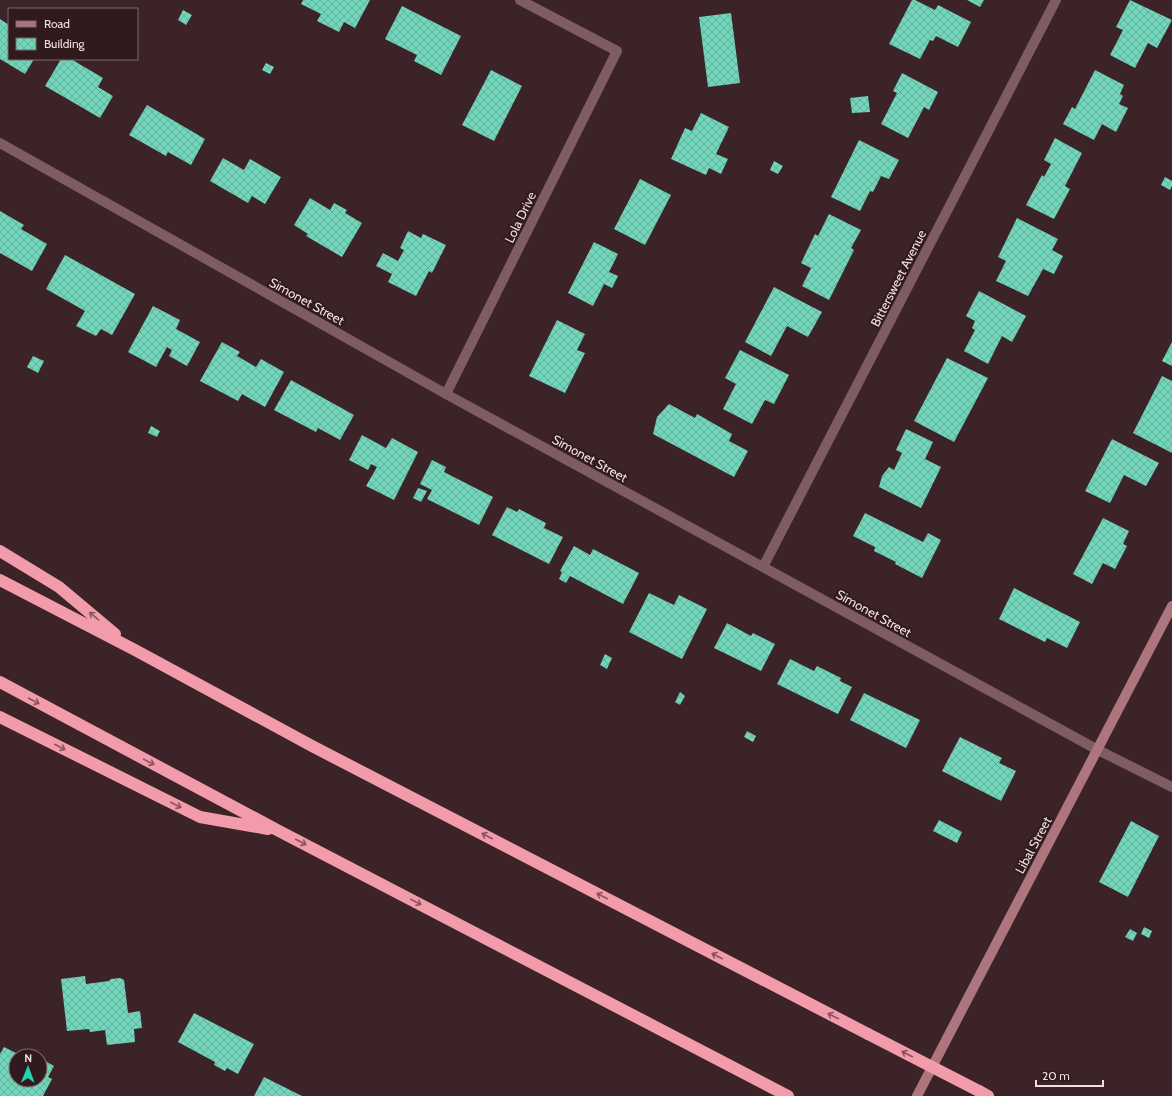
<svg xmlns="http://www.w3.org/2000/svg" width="1172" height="1096" viewBox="0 0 1172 1096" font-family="Cabin,sans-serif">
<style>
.building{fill:url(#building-cross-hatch)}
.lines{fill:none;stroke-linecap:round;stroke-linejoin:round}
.street{stroke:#7f5c61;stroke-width:10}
.secondary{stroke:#ad767f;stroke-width:10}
.highway{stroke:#f29cab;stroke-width:12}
.highway-bridge{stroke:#f29cab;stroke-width:12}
.oneway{stroke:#88545d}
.labels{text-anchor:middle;stroke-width:4;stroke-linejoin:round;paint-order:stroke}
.street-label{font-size:13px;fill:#f0dfe1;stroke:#311a1e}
</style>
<defs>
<pattern id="building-cross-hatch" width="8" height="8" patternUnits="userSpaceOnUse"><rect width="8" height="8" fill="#70d5ba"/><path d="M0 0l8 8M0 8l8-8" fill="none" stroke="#66b09c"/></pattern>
</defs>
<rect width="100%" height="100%" fill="#3c2328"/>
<!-- building -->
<path class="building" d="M303 0H370L355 28 344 22 339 32 317 21 321 14 301 4Z
M912 0H915L935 10 938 5 971 22 958 47 936 36 933 41 930 40 920 59 889 44Z
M967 0H984L980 7Z
M1130 0 1172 20 1157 48 1148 43 1135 68 1110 55 1123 30 1116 27Z
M402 6 461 36 441 75 414 61 417 55 385 39Z
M183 10 192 15 186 25 178 20Z
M731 13 740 83 708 87 699 17Z
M0 19 9 25V59H34L25 74 0 59Z
M61 59H71L103 78 98 87 113 96 100 118 45 86Z
M266 63 274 67 270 74 262 70Z
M491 70 522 86 494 141 462 125Z
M1095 70 1124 85 1120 94 1123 96 1119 104 1128 108 1116 132 1102 124 1094 140 1063 124 1072 107 1075 109Z
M902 73 938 92 929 110 924 107 908 138 881 124 897 93 893 91Z
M868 96 870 112 852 113 850 98Z
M147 105 205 139 191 165 168 152 166 156 129 135Z
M701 113 729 127 716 154 728 159 721 174 709 168 706 175 671 159 685 128 692 131Z
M1055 138 1082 153 1065 186 1070 189 1054 219 1026 205 1042 175 1044 177 1051 164 1044 160Z
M859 140 899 160 889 179 881 176 873 192 870 191 860 211 831 197Z
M223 158 244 170 250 159 281 177 265 204 252 196 248 203 210 181Z
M774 161 783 166 778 174 770 170Z
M1165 177 1172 181V186L1170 190 1161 185Z
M640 179 671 195 645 245 614 229Z
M310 198 330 210 334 203 347 210 345 213 362 223 342 257 306 236 308 234 294 225Z
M0 211 24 225 21 229 47 244 32 271 0 253Z
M829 214 861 230 851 248 854 250 829 300 802 286 811 268 801 263 815 234 818 236Z
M1017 218 1058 239 1052 250 1063 256 1054 274 1043 269 1028 296 996 281 1006 261 998 257Z
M408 231 421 238 423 234 446 245 432 273 429 271 416 296 388 282 392 274 376 266 383 253 398 261 404 250 400 248Z
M594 242 618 254 609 272 618 276 612 288 604 284 593 306 568 293Z
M65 255 135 294 112 335 101 329 96 336 76 326 85 311 46 289Z
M774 287 822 312 808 337 787 326 771 356 745 342Z
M979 291 1026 316 1012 342 1002 336 988 364 964 351 975 330 972 328 975 321 966 316Z
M153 306 180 320 176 329 200 342 187 366 169 356 172 350 167 347 156 367 128 352Z
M557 320 585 334 577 350 585 353 565 393 529 376Z
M222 342 240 352 237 356 256 367 261 359 284 372 265 407 242 394 238 401 200 381Z
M1172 342V366L1162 361Z
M740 350 789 375 774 404 765 400 752 424 723 409 736 384 725 378Z
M33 356 44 361 38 373 27 367Z
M947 358 988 378 954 442 914 421Z
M1162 376 1172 381V453L1133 433Z
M291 380 354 415 340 440 318 428 316 432 274 410Z
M669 404 695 418 697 414 732 434 729 441 748 451 734 477 653 434 657 417Z
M151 426 160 431 157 437 148 433Z
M906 429 933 442 925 459 941 467 921 508 879 487 882 476 889 467 894 470 902 453 896 450Z
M362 435 386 448 392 438 418 452 394 500 366 486 377 467 371 464 368 470 349 460Z
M1112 439 1159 463 1146 486 1124 475 1110 503 1085 491Z
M432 460 446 467 444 472 493 497 479 525 427 499 432 490 420 484Z
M418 488 427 491 421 502 413 498Z
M507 507 517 512 519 509 546 523 544 528 563 537 549 564 492 535Z
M865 513 923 542 928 533 941 540 922 578 895 564 896 562 874 551 875 547 853 536Z
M1103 518 1129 531 1123 544 1127 546 1115 569 1103 563 1092 584 1073 574Z
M574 546 590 555 593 549 639 573 623 604 570 576 566 583 559 579 562 572 560 571Z
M1014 588 1080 622 1067 648 1047 638 1045 642 999 619Z
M649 593 674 605 679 595 707 609 682 659 629 632Z
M727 623 751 636 753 633 775 644 761 671 714 648Z
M605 654 612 658 607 669 600 665Z
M790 659 814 671 817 666 841 678 840 681 852 687 838 714 777 684Z
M680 692 685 696 680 705 675 702Z
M864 693 920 720 906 748 850 720Z
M747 731 756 736 753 742 744 737Z
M960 737 1002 758 999 763 1016 771 1001 801 942 771Z
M939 820 962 832 957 843 933 831Z
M1131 821 1159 836 1128 897 1099 882Z
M1144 927 1152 931 1149 938 1141 934Z
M1130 929 1137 933 1133 941 1125 937Z
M85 976 86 984 109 981 111 979 120 978 124 980 128 1013 140 1011 142 1028 134 1029 135 1042 107 1045 105 1030 90 1032 89 1029 67 1031 61 979Z
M194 1013 254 1044 238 1074 227 1068 225 1071 214 1065 215 1062 178 1042Z
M4 1047 22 1056H16V1080H40V1058L54 1066 48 1077 52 1079 43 1096H0V1054Z
M264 1077 302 1096H254Z"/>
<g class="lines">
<!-- street -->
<path class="street" d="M0 143 446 394 1098 750 1172 787
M446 394 617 51 520 0
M763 567 1056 0"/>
<!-- secondary -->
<path class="secondary" d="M917 1096 1172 606"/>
<!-- highway -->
<path class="highway" d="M0 551 59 587 115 634
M0 580 135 650 312 746 868 1034
M0 682 279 831 788 1096
M0 717 200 817 268 829
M979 1091 988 1096"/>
<!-- highway-bridge -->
<path class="highway-bridge" d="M868 1034 979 1091"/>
</g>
<!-- one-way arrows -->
<defs><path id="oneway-shaft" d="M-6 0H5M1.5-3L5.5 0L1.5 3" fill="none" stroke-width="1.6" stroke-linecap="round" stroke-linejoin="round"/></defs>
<g class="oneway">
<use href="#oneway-shaft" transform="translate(94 616) rotate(-140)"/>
<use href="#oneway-shaft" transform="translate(34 701) rotate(28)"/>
<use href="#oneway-shaft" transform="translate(60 747) rotate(27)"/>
<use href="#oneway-shaft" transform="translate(149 762) rotate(28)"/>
<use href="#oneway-shaft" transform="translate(176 805) rotate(27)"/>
<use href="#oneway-shaft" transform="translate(487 836) rotate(-153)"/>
<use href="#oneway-shaft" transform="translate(301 842) rotate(27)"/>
<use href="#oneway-shaft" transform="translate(602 896) rotate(-153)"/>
<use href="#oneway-shaft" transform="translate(416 902) rotate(27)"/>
<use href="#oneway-shaft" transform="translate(717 956) rotate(-153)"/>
<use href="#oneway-shaft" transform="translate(833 1016) rotate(-153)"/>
<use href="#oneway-shaft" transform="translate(907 1054) rotate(-153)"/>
</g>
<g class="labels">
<!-- street labels -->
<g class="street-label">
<text transform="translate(520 217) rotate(-64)" y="5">Lola Drive</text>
<text transform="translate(898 278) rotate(-63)" y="5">Bittersweet Avenue</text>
<text transform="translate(307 301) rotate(29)" y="5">Simonet Street</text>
<text transform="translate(590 458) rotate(29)" y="5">Simonet Street</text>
<text transform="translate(874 613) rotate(29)" y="5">Simonet Street</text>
<text transform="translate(1033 845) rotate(-62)" y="5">Libal Street</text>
</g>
</g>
<!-- legend -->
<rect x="8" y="8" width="130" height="52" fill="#311a1e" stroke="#7d696c"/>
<rect x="16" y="21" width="20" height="6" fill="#ad767f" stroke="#7d696c"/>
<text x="44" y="28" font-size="12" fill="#f0dfe1">Road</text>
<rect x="16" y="38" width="20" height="12" fill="url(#building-cross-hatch)" stroke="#7d696c"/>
<text x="44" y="48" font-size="12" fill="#f0dfe1">Building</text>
<!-- north arrow -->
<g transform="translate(28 1068) rotate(1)"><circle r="19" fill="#311a1e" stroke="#7d696c"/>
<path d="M0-3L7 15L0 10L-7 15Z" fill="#1ed5b1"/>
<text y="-6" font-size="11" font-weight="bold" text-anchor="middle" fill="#f0dfe1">N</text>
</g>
<!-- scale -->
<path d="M1036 1080v6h67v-6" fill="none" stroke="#f0dfe1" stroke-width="2"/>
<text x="1042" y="1080" font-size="12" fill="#f0dfe1" stroke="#311a1e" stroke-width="3" paint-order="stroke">20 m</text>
</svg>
